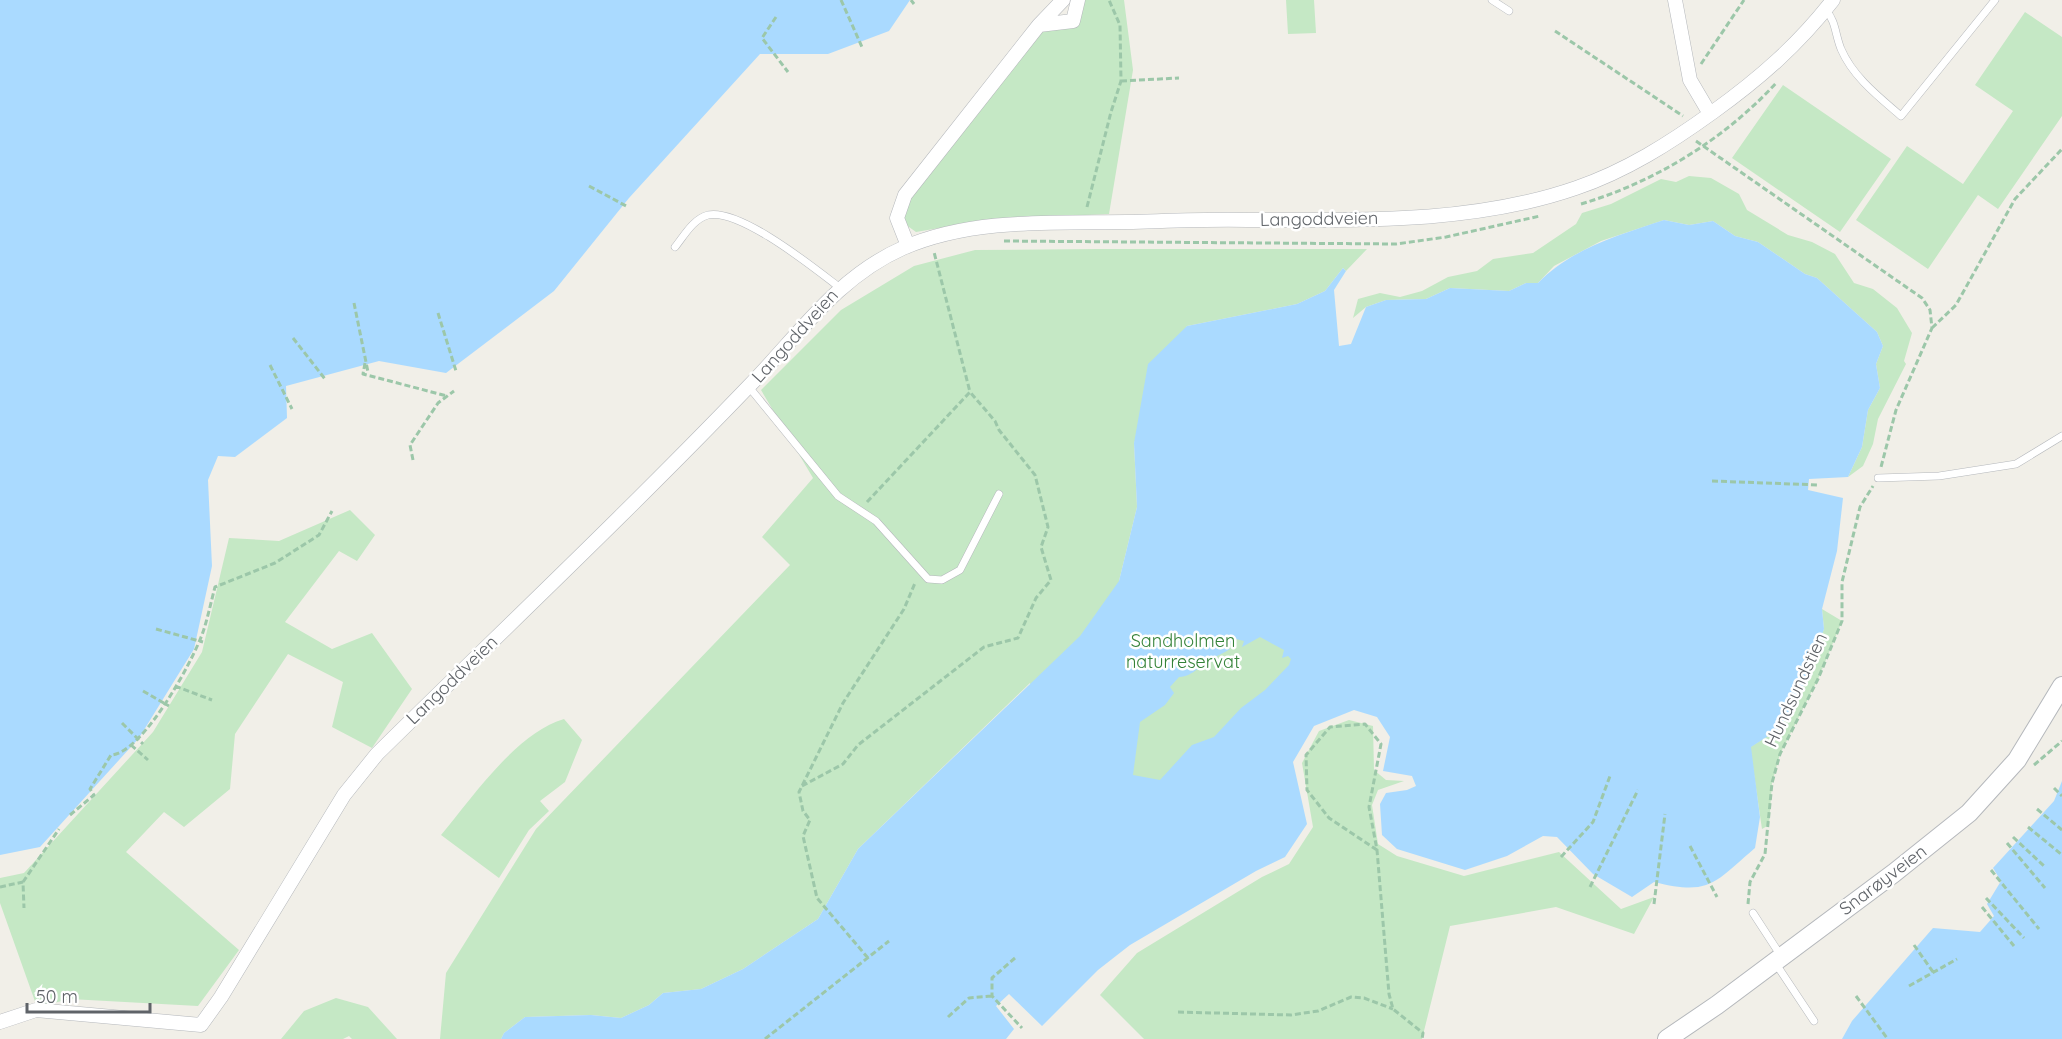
<svg xmlns="http://www.w3.org/2000/svg" width="2062" height="1039" viewBox="0 0 2062 1039" font-family="Quicksand,sans-serif">
<style>
.green{fill:#c5e8c5}
.water{fill:#aadaff;fill-rule:evenodd}
.lines{fill:none;stroke-linecap:round;stroke-linejoin:round}
.service-casing{stroke:#b5b8bc;stroke-width:8}
.minor-casing{stroke:#b5b8bc;stroke-width:15}
.tertiary-casing{stroke:#b5b8bc;stroke-width:20}
.path{stroke:#9cc7a9;stroke-width:3;stroke-dasharray:6 3;stroke-linecap:butt}
.service{stroke:#fff;stroke-width:7}
.minor{stroke:#fff;stroke-width:14}
.tertiary{stroke:#fff;stroke-width:18}
.labels{text-anchor:middle;stroke-width:5;stroke-linejoin:round;paint-order:stroke}
.street-label{font-size:18px;fill:#5f6368;stroke:#fff}
.park-label{font-size:18px;fill:#348238;stroke:#fff}
</style>
<rect width="100%" height="100%" fill="#f1efe8"/>
<!-- green -->
<path class="green" d="M1078 0H1124L1133 70 1109 214 992 219 916 232 902 222 905 195 1039 25 1073 21Z
M1286 0H1314L1316 33 1288 34Z
M2025 12 2062 37V116L1998 209 1978 195 1928 269 1856 220 1907 146 1963 184 2013 111 1975 85Z
M1783 85 1891 159 1840 232 1732 158Z
M1689 176 1711 178 1739 194 1747 210 1788 235 1812 242 1835 254 1854 283 1873 289 1897 308 1912 333 1904 361 1906 364 1878 419 1873 444 1863 466 1848 477 1862 447 1868 410 1880 388 1876 364 1883 346 1877 332 1817 278 1805 274 1758 242 1735 236 1713 221 1689 225 1664 220 1601 241 1554 266 1538 283H1526L1509 291 1450 288 1426 299 1386 300 1366 307 1353 318 1358 299 1380 293 1400 297 1422 291 1448 277 1477 271 1493 259 1533 253 1576 224 1582 213 1611 204 1661 179 1676 182Z
M1098 249H1367L1346 271 1343 268 1325 291 1297 304 1187 326 1134 443 1137 507 1119 581 1385 588 1076 877 1030 683 858 849 818 919 743 969 701 989 663 993 649 1005 621 1018 591 1015 525 1017 504 1033 501 1039H440L446 973 536 829 790 565 762 537 813 478 761 390 841 310 914 266 975 250Z
M350 510 375 535 357 561 339 551 285 622 332 649 372 633 412 689 372 748 332 727 343 682 288 654 235 734 230 789 184 827 164 812 126 852 239 950 198 1006 70 999 37 1007 0 903V878L24 873 153 732 202 652 229 538 279 541Z
M1822 609 1842 621 1818 679 1780 754 1772 783 1769 825 1762 829 1750 747 1779 729 1824 629Z
M564 719 582 740 565 782 540 801 549 811 529 830 499 878 441 835C473 797 516 733 564 719Z
M1349 720 1373 726 1374 770 1386 780 1404 781 1378 790 1372 805 1378 844 1397 856 1464 876 1559 852 1621 909 1654 897 1634 934 1556 907 1450 926 1422 1039H1144L1100 995 1137 953 1262 877 1289 864 1313 827 1302 763 1319 731Z
M336 998 368 1007 397 1039H352L349 1036 343 1039H281L304 1011Z"/>
<!-- water -->
<path class="water" d="M0 0H910L889 31 828 54H760L629 198 554 291 446 373 379 361 286 386 287 418 235 457 218 456 208 480 212 566 194 649 139 738 40 847 0 855Z
M1664 220 1689 225 1713 221 1735 236 1758 242 1805 274 1817 278 1877 332 1883 346 1876 364 1880 388 1868 410 1862 447 1848 477 1809 479 1808 490 1843 498 1837 551 1822 609 1824 629 1802 690 1779 729 1751 747 1760 817 1755 848C1714 883 1710 896 1654 882L1632 897 1593 874 1557 837 1543 836 1507 856 1465 870 1397 849 1382 835 1380 804 1386 793 1407 790 1416 786 1412 776 1383 771 1390 737 1377 717 1354 710 1314 726 1293 762 1307 824 1285 857 1256 871 1130 945 1098 970 1042 1026 1009 994 996 1006 1014 1029 1006 1039H501L504 1033 525 1017 591 1015 621 1018 649 1005 663 993 701 989 743 969 818 919 858 849 1080 636 1119 581 1137 507 1134 443 1148 364 1187 326 1297 304 1325 291 1343 268 1346 271 1334 290 1339 346 1351 344 1366 307 1386 300 1426 299 1450 288 1509 291 1526 283H1538C1572 248 1619 235 1664 220ZM1260 637 1284 650 1282 658 1288 656 1291 659 1289 665 1265 690 1241 708 1214 737 1192 745 1160 780 1133 775 1140 722 1165 705 1174 693 1170 687 1179 677C1195 676 1200 664 1213 658 1218 655 1224 653 1230 649L1225 647 1236 639 1244 641 1242 647Z
M2062 781V1039H1842L1852 1021 1933 928 1980 932 1994 916 1987 904 2001 881 1993 868 2054 801Z"/>
<g class="lines">
<defs>
<path id="service" d="M1492 0 1509 11
M1826 10C1836 22 1835 34 1841 49 1853 77 1879 97 1901 116L1995 0
M675 247C684 236 693 219 708 215 740 208 814 268 839 287
M749 387 838 496 876 521 928 579 942 580 960 570 999 494
M1878 478 1939 476 2016 464 2062 436
M1753 913 1781 956
M1776 964 1814 1021"/>
<path id="minor" d="M1675 0 1690 80 1710 114
M1039 25 1073 21 1078 0
M908 246 897 218 905 195 1039 25 1063 0
M0 1022 36 1010 201 1025 221 997 344 795 377 754C501 632 628 512 749 386 798 336 837 277 903 248 972 218 1053 223 1127 222 1167 221 1208 219 1248 220 1357 220 1472 224 1576 188 1626 171 1670 143 1713 112 1759 79 1798 45 1833 0"/>
<path id="tertiary" d="M1667 1039 1717 1005 1894 873 1969 813 2017 760 2062 686"/>
</defs>
<!-- service casing -->
<use href="#service" class="service-casing"/>
<!-- minor casing -->
<use href="#minor" class="minor-casing"/>
<!-- tertiary casing -->
<use href="#tertiary" class="tertiary-casing"/>
<!-- path -->
<path class="path" d="M841 0 862 47
M911 0 914 4
M776 17 762 38 788 72
M1555 31 1683 116
M1701 64 1744 0
M1121 81 1179 78
M1696 141 1909 289 1922 298 1930 310 1932 328 1896 410 1881 467
M589 186 628 207
M1581 204C1655 182 1725 139 1777 82
M1087 207 1111 112 1121 81 1120 25 1109 0
M1004 241 1396 244 1446 237 1540 216
M354 303 368 372
M438 313 456 371
M1932 328 1956 305 2015 199 2062 149
M293 338 325 379
M365 363 363 374 447 396
M270 365 292 409
M413 460 410 445 438 403 454 391
M1712 481 1819 485
M867 502 970 392 934 252
M156 629 203 642
M175 686 212 700
M143 691 169 706
M122 723 143 744
M131 745 148 760
M2034 765 2062 741
M802 786 843 764 858 745 984 647 1018 638 1036 598 1051 580 1041 547 1048 527 1035 475 999 430 995 421 970 392
M2054 788 2062 796
M2037 809 2062 830
M70 815 94 795 90 789 111 755C143 753 193 661 203 632 208 617 211 602 215 587L275 563 319 535 332 511
M2028 827 2061 854
M2013 837 2044 866
M2007 843 2045 888
M1690 846 1717 897
M1377 850 1329 818 1307 790 1306 755 1330 727 1365 724 1381 744 1369 807 1377 850 1389 994 1393 1009 1423 1033 1422 1039
M1561 857 1593 822 1610 776
M1991 870 2039 929
M23 882 59 829
M0 887 23 882 24 908
M1590 887 1638 790
M1986 898 2024 938
M1654 904 1665 814
M1748 904 1750 882 1765 854 1772 783 1780 754 1818 679 1842 621V582L1860 507 1873 486
M1982 907 2014 946
M1914 945 1933 972
M868 958 817 898 803 836 810 820 803 811 799 792 843 703 904 609 915 583
M1015 958 992 978V996L1022 1028
M1909 986 1957 959
M1856 996 1887 1038
M1178 1012 1291 1015 1318 1011 1351 997 1364 998 1393 1009
M948 1017 969 998 992 996
M765 1039 889 941"/>
<!-- service -->
<use href="#service" class="service"/>
<!-- minor -->
<use href="#minor" class="minor"/>
<!-- tertiary -->
<use href="#tertiary" class="tertiary"/>
</g>
<g class="labels">
<!-- street labels -->
<g class="street-label">
<text transform="translate(1319 219) rotate(-1)" y="6">Langoddveien</text>
<text transform="translate(795 336) rotate(-48)" y="6">Langoddveien</text>
<text transform="translate(452 680) rotate(-44)" y="6">Langoddveien</text>
<text transform="translate(1796 690) rotate(-65)" y="6">Hundsundstien</text>
<text transform="translate(1883 880) rotate(-37)" y="6">Snarøyveien</text>
</g>
<!-- park labels -->
<g class="park-label">
<text x="1183" y="647">Sandholmen<tspan x="1183" dy="21">naturreservat</tspan></text>
</g>
</g>
<!-- scale -->
<path d="M27 1003v9h123v-9" fill="none" stroke="#5f6368" stroke-width="3"/>
<text x="36" y="1003" font-size="18" fill="#5f6368" stroke="#ffffff" stroke-width="4.5" paint-order="stroke">50 m</text>
</svg>
